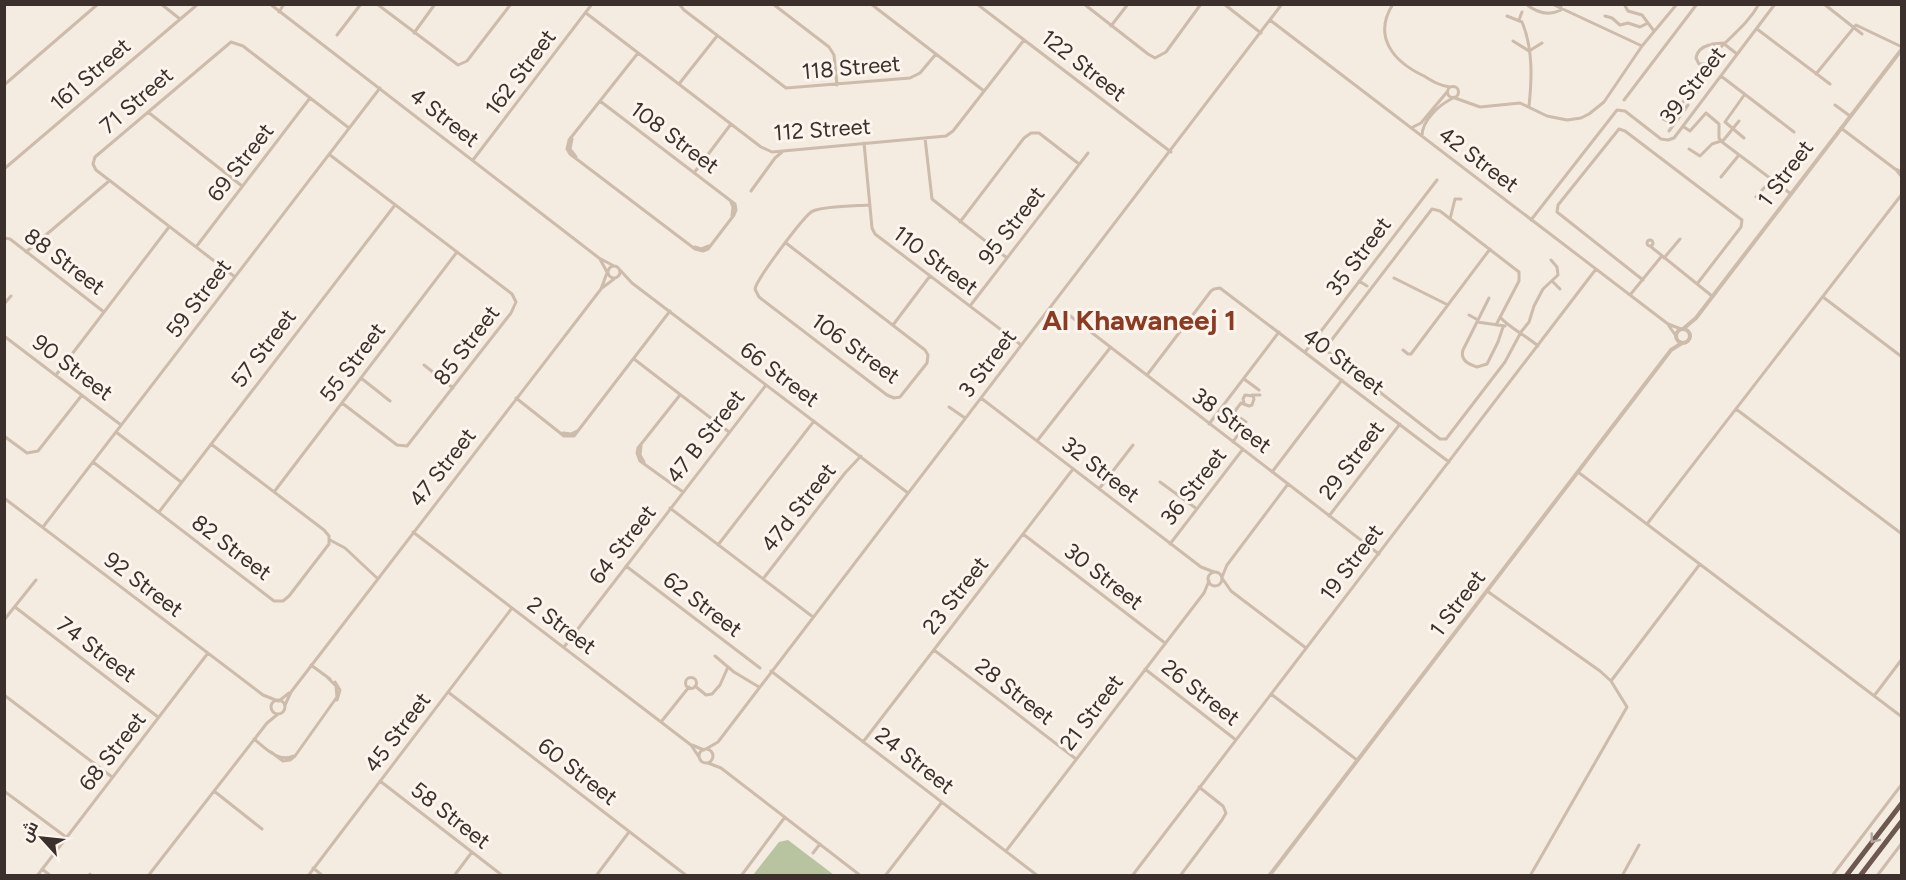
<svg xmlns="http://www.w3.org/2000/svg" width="1906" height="880" viewBox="0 0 1906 880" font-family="Figtree,Cairo,sans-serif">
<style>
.green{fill:#b8c4a0}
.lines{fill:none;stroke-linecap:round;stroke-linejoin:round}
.minor{stroke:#cdbbac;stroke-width:3}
.tertiary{stroke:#cdbbac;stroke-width:4}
.trunk{stroke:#6c584f;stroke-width:5}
.oneway{stroke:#b4a69e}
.labels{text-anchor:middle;stroke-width:6;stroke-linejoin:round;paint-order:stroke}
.street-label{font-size:22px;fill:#3b302b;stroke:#fbf5ee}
.district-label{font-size:28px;font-weight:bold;fill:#8c3b22;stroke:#fbf5ee}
</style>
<rect width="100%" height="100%" fill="#f4ebe1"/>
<!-- green -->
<path class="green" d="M788 840 834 875H753L779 842Z"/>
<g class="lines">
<!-- minor -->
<path class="minor" d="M161 4 180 19
M270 4 599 258 614 266
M377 4 458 65 467 61 511 4
M679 4 684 10 786 88 910 78 920 73 936 54
M773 4 829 47 834 55 837 85
M871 4 984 91
M977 4 1171 152
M1084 4 1148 54 1155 58 1166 52 1201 4
M1224 4 1261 33
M1393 4C1372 37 1394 62 1424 76 1432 81 1440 86 1450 87
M1526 4C1537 13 1549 16 1561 10V4
M1552 4 1642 46
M1624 4 1628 11 1642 15 1654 31
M1824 4 1862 34
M4 6 7 4
M279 12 284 4
M586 13 761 147 772 152 946 136 953 131 1024 40
M1507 16 1522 22C1533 48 1532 78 1529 106
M1605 16 1612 18 1620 25 1628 23 1640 27 1648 23
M1270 20 1668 324 1681 329
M1519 20 1522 12
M1111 26 1128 4
M1757 29 1830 84
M414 33 435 4
M337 35 361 4
M1513 41 1529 51 1542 43
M1712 44 1723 43 1737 54
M1709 45 1714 46 1715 53 1706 64H1699L1696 58C1697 51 1702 47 1709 45Z
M1716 52C1731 36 1748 24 1759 4
M1816 74 1856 25 1902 47
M1721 76 1794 132
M679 84 717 36
M4 85 98 4
M1447.5 92a5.5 5.5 0 1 1 11 0a5.5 5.5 0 1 1-11 0Z
M1455 98 1480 107 1520 103 1547 116 1567 120 1581 118 1589 114 1604 102 1642 46 1677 4
M1624 100 1697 4
M600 101 735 204 736 210 734 215 708 249 703 251 695 249 570 154 567 149 569 140 638 53
M1835 105 1850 116
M148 112 242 186
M1663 119 1667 121C1670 115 1674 110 1679 105 1693 92 1713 89 1701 65
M1684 127 1690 131 1706 113 1719 124V138L1722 142 1791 194
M1411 128 1421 123 1447 92
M1841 128 1895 169 1902 172
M1669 131 1688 105
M1422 136C1422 120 1439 105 1453 98
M925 138 932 199 1007 258
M1744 138 1725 122 1745 94
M572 139 570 149 576 157
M1722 142 1739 121
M864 143 872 228 875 234 1021 345
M1689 149 1700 156 1712 144 1721 141
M330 155 512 294 516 302 511 313 407 446 397 445 342 403
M473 160 592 4
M4 169 198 4
M1897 171 1902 177
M694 173 731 124
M1721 177 1739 155
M751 191 775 158 782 152
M1756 197 1772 179
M730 200 733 207 732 216
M1450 219 1455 199H1461
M1531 220 1617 110 1625 111 1661 139 1668 140 1674 138 1775 4
M960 222 1024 138 1031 133H1039L1079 164
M4 238 10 239 104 312
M1647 243a3 3 0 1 1 6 0a3 3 0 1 1-6 0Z
M786 243 925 350 928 355 927 363 900 397 894 398 887 395 759 297 755 289C756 280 805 214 813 211 825 206 856 206 870 205
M1650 246 1712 296
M196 247 310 98
M695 247 701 249 709 246
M26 252 109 181
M1664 258 1680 239
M600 259 607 272
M608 272a6 6 0 1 1 12 0a6 6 0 1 1-12 0Z
M620 270 632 283 908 493
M235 277 96 170 93 164 95 157 231 42 243 46 349 128
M1394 278 1448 305
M1643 280 1557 212 1558 205 1619 129 1625 131 1742 220 1741 227 1697 284
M1359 281 1367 286
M1553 282 1560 289
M602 288 614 279
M1630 295 1661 257
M1823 297 1902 357
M1489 298 1463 350C1460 360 1468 364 1477 367L1487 364 1498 342 1503 327
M4 304 11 296
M970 306 1088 153
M1065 312 1379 554
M1469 315 1478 320
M1500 317C1508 327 1527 336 1538 346
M1477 322 1505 326
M893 325 930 276
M1496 325 1519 281V272L1440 211 1432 209 1327 346V351L1440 439H1446L1505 362 1521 332 1529 322 1534 306 1543 289 1558 275 1557 267 1551 260
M1669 326 1676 336
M4 336 121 425
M1403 350 1408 354H1411L1490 249
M1305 352 1437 180
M634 359 729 432
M424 365 453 388
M56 375 169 227
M1147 375 1211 291 1214 289 1220 288 1449 462
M361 378 390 401
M1244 379 1259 390
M680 395 638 448 637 453 640 461 683 492
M1252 395H1260
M516 398 564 436H574L670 311
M981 398 1201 567 1214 572
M949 407 965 418
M1736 409 1902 534
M1209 424 1279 332
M116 432 181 482
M563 433 571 434 577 431
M4 436 27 453 38 451 82 395
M1037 441 1110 348
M1233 442 1246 422 1236 415 1235 411 1241 403 1249 406 1252 405 1254 399 1253 396 1245 395 1243 399 1244 403
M641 446 640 455 644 462
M93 462 274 601H283L289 596 329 544V536L324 530 211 444
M1272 472 1342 380
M1578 472 1902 717
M1160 482 1197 509
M1099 489 1133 445
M274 492 457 252
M4 498 263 695 278 701
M670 508 813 617
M159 512 395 205
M1329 516 1400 424
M1647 524 1902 194
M43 527 380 88
M413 532 691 745 699 757
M1023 534 1165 643
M330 540 345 548 377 578
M1170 544 1243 449
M718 545 814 421
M626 566 760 668
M1208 579a7 7 0 1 1 14 0a7 7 0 1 1-14 0Z
M1222 577 1227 565 1288 484
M1222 578 1231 591 1306 648
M763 579 845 473 861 456
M1487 591 1600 671 1611 681 1627 707 1530 876
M15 607 158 717
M4 620 36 580
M564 647 766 385
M934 650 1076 759
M715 656 734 672 759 687
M311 665 330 679
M1145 669 1236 740
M771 671 1038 876
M685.5 683a5.5 5.5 0 1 1 11 0a5.5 5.5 0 1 1-11 0Z
M1611 681 1700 564
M335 682 340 690 337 700
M695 686 706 695 712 694 720 685 728 667
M448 692 687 876
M1271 694 1357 760
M4 695 112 777
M1874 696 1902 659
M271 707a7 7 0 1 1 14 0a7 7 0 1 1-14 0Z
M279 701 289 693
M285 705 291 692 601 289 607 273
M661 722 689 687
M254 739C265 748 279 763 293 756
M863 742 1073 469
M692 745 704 750
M706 749 718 742 1282 4
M699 756a7 7 0 1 1 14 0a7 7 0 1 1-14 0Z
M271 752 283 761 290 760 295 756 337 697 336 686 328 678
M708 763 721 768 861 876
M380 781 503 876
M4 791 66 837
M214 791 262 829
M1006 851 1204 593 1209 581
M813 853 820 844
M313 868 323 876
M42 869 51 876
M90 874 92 876
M37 876 208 653
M148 876 267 723 278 714
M308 876 512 608
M454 876 472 852
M596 876 629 832
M741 876 785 817
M885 876 942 802
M1132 876 1596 269
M1180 876 1222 820 1226 813 1223 806 1199 787
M1622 876 1639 845
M1832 876 1902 784
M1877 876 1902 843"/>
<!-- tertiary -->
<path class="tertiary" d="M1683 329 1696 318 1902 49
M1676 336a7 7 0 1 1 14 0a7 7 0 1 1-14 0Z
M1269 876 1671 350 1682 343"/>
<!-- trunk -->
<path class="trunk" d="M1846 876 1902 803
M1860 876 1902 821"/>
</g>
<!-- one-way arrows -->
<defs><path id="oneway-chevron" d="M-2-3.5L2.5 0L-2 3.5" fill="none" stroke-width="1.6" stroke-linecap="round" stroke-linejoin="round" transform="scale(1.5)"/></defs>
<use class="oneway" href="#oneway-chevron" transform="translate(1874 839) rotate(128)"/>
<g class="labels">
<!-- street labels -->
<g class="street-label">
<text transform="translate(1084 65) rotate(38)" y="8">122 Street</text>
<text transform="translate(851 67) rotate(-5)" y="8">118 Street</text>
<text transform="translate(520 72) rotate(-53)" y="8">162 Street</text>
<text transform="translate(90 74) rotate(-41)" y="8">161 Street</text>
<text transform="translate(1692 85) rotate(-52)" y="8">39 Street</text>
<text transform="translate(136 100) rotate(-41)" y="8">71 Street</text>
<text transform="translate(445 117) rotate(38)" y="8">4 Street</text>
<text transform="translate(822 129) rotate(-4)" y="8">112 Street</text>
<text transform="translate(675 137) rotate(37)" y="8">108 Street</text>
<text transform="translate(1479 159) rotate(37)" y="8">42 Street</text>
<text transform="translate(240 162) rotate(-52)" y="8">69 Street</text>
<text transform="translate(1785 173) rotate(-53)" y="8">1 Street</text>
<text transform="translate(1011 225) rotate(-52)" y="8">95 Street</text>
<text transform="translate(1358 256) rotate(-53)" y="8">35 Street</text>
<text transform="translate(936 260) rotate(37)" y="8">110 Street</text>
<text transform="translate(65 261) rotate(37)" y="8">88 Street</text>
<text transform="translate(198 298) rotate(-53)" y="8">59 Street</text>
<text transform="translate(466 345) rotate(-53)" y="8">85 Street</text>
<text transform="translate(263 348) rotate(-53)" y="8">57 Street</text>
<text transform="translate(856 348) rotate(36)" y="8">106 Street</text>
<text transform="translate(1344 361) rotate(37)" y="8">40 Street</text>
<text transform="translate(352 362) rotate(-53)" y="8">55 Street</text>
<text transform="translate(987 363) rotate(-53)" y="8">3 Street</text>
<text transform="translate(73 367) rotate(37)" y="8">90 Street</text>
<text transform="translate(780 374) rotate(37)" y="8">66 Street</text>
<text transform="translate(1232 420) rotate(37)" y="8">38 Street</text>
<text transform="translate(705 436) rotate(-52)" y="8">47 B Street</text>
<text transform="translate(1351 460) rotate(-53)" y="8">29 Street</text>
<text transform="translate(442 467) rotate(-52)" y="8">47 Street</text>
<text transform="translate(1101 469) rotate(38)" y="8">32 Street</text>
<text transform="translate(1193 486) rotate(-52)" y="8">36 Street</text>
<text transform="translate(798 507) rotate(-52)" y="8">47d Street</text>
<text transform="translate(622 544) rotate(-52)" y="8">64 Street</text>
<text transform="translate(232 547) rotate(37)" y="8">82 Street</text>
<text transform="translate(1351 562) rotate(-53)" y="8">19 Street</text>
<text transform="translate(1104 576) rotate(38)" y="8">30 Street</text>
<text transform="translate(144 584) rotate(37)" y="8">92 Street</text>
<text transform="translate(955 595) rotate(-52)" y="8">23 Street</text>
<text transform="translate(1457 603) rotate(-53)" y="8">1 Street</text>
<text transform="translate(703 604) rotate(37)" y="8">62 Street</text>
<text transform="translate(562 625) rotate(37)" y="8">2 Street</text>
<text transform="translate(97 649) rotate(37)" y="8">74 Street</text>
<text transform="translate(1015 691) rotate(38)" y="8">28 Street</text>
<text transform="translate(1201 692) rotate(38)" y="8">26 Street</text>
<text transform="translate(1091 712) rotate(-53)" y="8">21 Street</text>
<text transform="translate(397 732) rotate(-53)" y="8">45 Street</text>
<text transform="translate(112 751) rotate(-52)" y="8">68 Street</text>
<text transform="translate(915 760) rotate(38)" y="8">24 Street</text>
<text transform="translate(578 771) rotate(38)" y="8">60 Street</text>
<text transform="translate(451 815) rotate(38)" y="8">58 Street</text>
</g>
<!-- district labels -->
<g class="district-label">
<text x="1139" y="330">Al Khawaneej 1</text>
</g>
</g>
<!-- border -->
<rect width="1906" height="880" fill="none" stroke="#3b302b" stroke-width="12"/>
<!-- north arrow -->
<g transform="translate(42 838) rotate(297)" stroke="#fbf5ee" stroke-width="4.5" paint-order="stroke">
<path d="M0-4.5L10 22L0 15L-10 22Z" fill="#3b302b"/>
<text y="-9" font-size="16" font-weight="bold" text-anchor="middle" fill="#3b302b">ش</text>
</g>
</svg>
